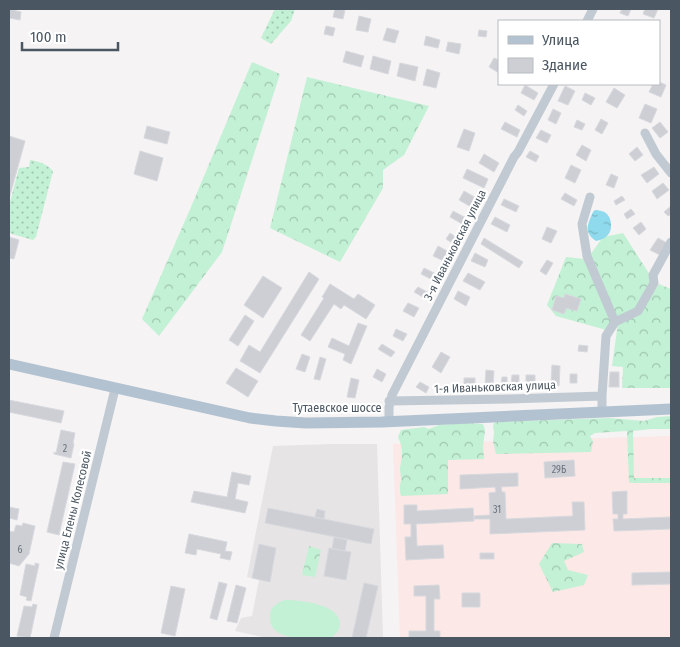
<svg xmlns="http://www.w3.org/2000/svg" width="680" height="647" viewBox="0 0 680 647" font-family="'Fira Sans Condensed',sans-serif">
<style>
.education{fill:#e6e4e5}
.medical{fill:#fce8e6}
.grass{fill:url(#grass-dots)}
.forest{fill:url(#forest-crowns)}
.garden{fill:#c3f1d5}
.water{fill:url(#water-ripples)}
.building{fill:#cdcfd5;stroke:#d7d9de}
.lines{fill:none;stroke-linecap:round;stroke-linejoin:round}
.minor{stroke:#c1cad2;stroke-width:9}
.major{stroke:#b3c2d1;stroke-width:11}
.labels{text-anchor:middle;stroke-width:4.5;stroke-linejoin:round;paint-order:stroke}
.number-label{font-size:10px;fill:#6b747e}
.street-label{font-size:12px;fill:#4a5661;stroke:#fff}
</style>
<defs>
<pattern id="grass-dots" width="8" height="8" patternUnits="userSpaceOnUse" patternTransform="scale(1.25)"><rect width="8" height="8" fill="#c3f1d5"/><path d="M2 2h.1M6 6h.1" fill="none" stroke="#a0c6b0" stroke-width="1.8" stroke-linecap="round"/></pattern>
<pattern id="forest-crowns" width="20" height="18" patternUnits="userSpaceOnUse" patternTransform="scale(1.25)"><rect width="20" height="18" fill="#c3f1d5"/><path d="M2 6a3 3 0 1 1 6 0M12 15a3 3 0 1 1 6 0" fill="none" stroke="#a0c6b0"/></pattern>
<pattern id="water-ripples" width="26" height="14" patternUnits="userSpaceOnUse" patternTransform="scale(1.25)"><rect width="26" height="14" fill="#90daee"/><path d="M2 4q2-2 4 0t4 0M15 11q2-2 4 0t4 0" fill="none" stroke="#78b4c4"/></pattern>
</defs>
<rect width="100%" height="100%" fill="#f5f3f3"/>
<!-- education -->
<path class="education" d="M331 444H377L383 638H267L235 631 241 618 252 616 259 580 247 577 273 446Z"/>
<!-- medical -->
<path class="medical" d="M671 436V638H400L393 444Z"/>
<!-- grass -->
<path class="grass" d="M275 9H295L291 21 271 44 261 38Z
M30 160C38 161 47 164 53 171L36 237 33 240 9 233V206L19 168 29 167Z"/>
<!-- forest -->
<path class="forest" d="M252 62 280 74 222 252 159 336 142 319 191 207Z
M307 77 429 106 404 155 383 170V188L340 262 270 228Z
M623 233 652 278 635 309 616 318 590 255 603 237Z
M566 257 585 259 612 321 610 331 556 316 547 305Z
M659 284 671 289V388H622L623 367 612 366 618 323 640 313Z
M671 416V429H651L633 431 634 478H671V483H631L629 482 627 431 595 433 590 436 593 441 591 452 496 454 493 442 494 432 493 426 494 423 497 422 610 418 644 421 657 417Z
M468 423 483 424 485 430 483 446 484 459 448 460V494L401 496C399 489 400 486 401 480 401 476 400 472 400 468 402 455 404 450 398 437L401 430 424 427 429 429 439 425Z
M552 543 582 544 584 552 564 561 568 570 588 575 584 585 553 592 539 564Z
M309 546 321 550 315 577 302 575Z"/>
<!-- garden -->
<path class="garden" d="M284 600C299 600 347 604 339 629 338 632 333 636 331 638 314 638 268 644 270 616 270 607 276 604 284 600Z"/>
<!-- water -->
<path class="water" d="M595 210C599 210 604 211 607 214 612 219 613 231 607 236 604 239 600 240 596 241 583 232 588 224 593 212Z"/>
<!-- building -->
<path class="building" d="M9 9 21 12 20 20 9 18Z
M335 9 345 10 343 19 333 17Z
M622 9H631L628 16 620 13Z
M645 9H658L654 18 643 14Z
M359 16 371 19 368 32 356 30Z
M326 26 335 28 333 36 324 34Z
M387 28 399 31 395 43 383 40Z
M479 30 487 31 486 37 478 36Z
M426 36 440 40 438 48 424 45Z
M448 42 461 44 459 54 446 51Z
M346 51 364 56 361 67 343 62Z
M373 56 391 61 388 74 370 69Z
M494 58 499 60V73L489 67Z
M400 63 418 67 415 81 397 76Z
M427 69 440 73 436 88 423 85Z
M659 82 666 85 661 97 649 92 653 84H659Z
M525 85 538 93 534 100 521 93Z
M565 86 575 91 568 105 558 101Z
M614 88 625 95 617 108 606 102Z
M585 93 595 98 591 105 582 100Z
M645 104 657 109 651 123 639 118Z
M518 105 527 111 524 116 515 110Z
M553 109 561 113 556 124 548 120Z
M601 119 608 123 602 134 595 130Z
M577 120 585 124 582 130 574 127Z
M505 122 520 130 517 137 501 129Z
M660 122 668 132 660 138 652 128Z
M147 126 170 132 167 144 144 138Z
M464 129 475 133 469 151 457 147Z
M541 130 551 135 547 143 536 138Z
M9 136 25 141 9 199Z
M582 145 591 150 586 161 576 155Z
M637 147 643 155 635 161 629 154Z
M140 151 163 158 157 181 134 174Z
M530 151 539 156 536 162 526 157Z
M484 154 499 163 494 172 479 163Z
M571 165 581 170 575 183 565 178Z
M654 167 659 174 647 183 641 175Z
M467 169 488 179 484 188 463 178Z
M611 174 618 177 614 188 606 185Z
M663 183 669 190 657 199 652 191Z
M464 191 478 199 473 208 459 200Z
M565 193 577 200 574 206 561 199Z
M622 196 625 200 616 205 614 201Z
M504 199 519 206 516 212 501 205Z
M671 206V214L668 216 664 212Z
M631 209 635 214 627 219 624 214Z
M453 211 468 219 464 225 450 217Z
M495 217 510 225 507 232 491 224Z
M641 222 646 229 639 235 633 228Z
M547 227 557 231 551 243 542 239Z
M450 233 457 238 454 244 446 239Z
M9 237 19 240 14 259 9 258Z
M484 238 523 262 519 268 481 244Z
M658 238 667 243 660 255 650 250Z
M438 246 451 253 446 262 433 256Z
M475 253 488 260 485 267 471 261Z
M547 260 553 263 546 275 540 271Z
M424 268 438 275 435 281 421 274Z
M309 272 319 279 260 373 240 361 249 345 260 352Z
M468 273 485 282 480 290 463 281Z
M263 276 282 288 263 318 244 305Z
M330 284 354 299 358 294 375 305 366 319 344 305 341 309 334 304 310 341 301 335 324 298 322 297Z
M418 287 429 293 426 299 414 292Z
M458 291 470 297 466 306 454 299Z
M565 294 581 299 577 311 566 308 564 314 552 310 556 296 564 298Z
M408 303 419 308 414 317 403 311Z
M245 315 254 321 238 346 229 340Z
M358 323 367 326 351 364 343 360 345 354 328 347 332 338 349 346Z
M396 329 407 334 403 341 393 336Z
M382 344 395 352 391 357 378 349Z
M579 345 588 346 587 352 578 351Z
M441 352 450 357 441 373 432 367Z
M302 354 310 357 305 372 296 369Z
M320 357 326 359 320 380 314 379Z
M552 365 560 366 559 386 551 385Z
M236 368 258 381 248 397 226 383Z
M377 369 386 374 382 382 373 377Z
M486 370 494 371 493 385 485 384Z
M610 372H619V387H609Z
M570 374H577V383H570Z
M512 375H519V386H511Z
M526 375H535V385L526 384Z
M502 377H507V385H501Z
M351 378 359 380 355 398 347 397Z
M464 378H475V391L464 390Z
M420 382 429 387 426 393 416 387Z
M9 400 64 411 61 423 9 412Z
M61 430 75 433 73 443 74 444 71 458 54 454V452L56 453Z
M574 460 575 476 545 478 544 462Z
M63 462 75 464 59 535 47 532Z
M232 472 251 476 249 485 238 483 235 499 248 502 245 513 191 502 194 491 227 497Z
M518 473V486L501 487 502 492H505L506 519 573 516 572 502H584L585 530 490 534V519H474V516L490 515 489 493 496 492 495 487 460 489V475Z
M627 491V514H623V519L671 517V529L614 531 613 519H618V514H613L612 492Z
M404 505H417V511L473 508 474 521 416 524 417 546 443 545 444 558 406 560 405 537H411V524H404Z
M9 507 19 509 17 520 9 518Z
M268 508 374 529 371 544 265 523Z
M317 509 325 511 324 519 315 517Z
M23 523 35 526 29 554 19 566 9 563V531L14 532 16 525 22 526Z
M189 534 227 542 225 551 232 552 230 560 220 558 221 554 197 549 196 555 185 553Z
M334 537 347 540 345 551 332 549Z
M259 544 276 548 270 582 252 578Z
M329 548 351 552 346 580 324 576Z
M480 553H494V559H480Z
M35 563 39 564 31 601 26 600 27 597 20 595 26 564 35 566Z
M671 572V584L632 585V573Z
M219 582 227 584 217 620 210 618Z
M364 583 378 586 366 638H352Z
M236 585 246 588 237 623 227 621Z
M439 585 440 599H434V631H440V638H409V631H426V596H414V586Z
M171 586 185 589 175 636 161 633Z
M462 593H480V607H462Z
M33 604 37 605 30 638 17 636 24 606 32 607Z"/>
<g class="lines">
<!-- minor -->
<path class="minor" d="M587 21 593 9
M645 133 656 154 671 173
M590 197 582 224 587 256 615 322 606 336 602 396V411
M615 322 638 311 654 283 653 275 671 242
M389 401 509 399 602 396
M389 421V407L392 395 514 157 518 152 554 84
M54 638 115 389"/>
<!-- major -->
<path class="major" d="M9 364 250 418 276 421 306 423 382 422 671 409"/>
</g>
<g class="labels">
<!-- number labels -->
<g class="number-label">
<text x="65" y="452">2</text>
<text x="559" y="473">29Б</text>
<text x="497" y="513">31</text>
<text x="20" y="553">6</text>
</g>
<!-- street labels -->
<g class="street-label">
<text transform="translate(455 245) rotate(-63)" y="4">3-я Иваньковская улица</text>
<text transform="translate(495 387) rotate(-2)" y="4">1-я Иваньковская улица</text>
<text x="337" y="412">Тутаевское шоссе</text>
<text transform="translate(73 510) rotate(-76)" y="4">улица Елены Колесовой</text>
</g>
</g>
<!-- border -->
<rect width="680" height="647" fill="none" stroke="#4a5661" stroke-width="20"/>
<!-- legend -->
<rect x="498" y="20" width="162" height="65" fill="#ffffff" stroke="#b7bbc0"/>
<rect x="508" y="36" width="25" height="8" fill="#b3c2d1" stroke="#b7bbc0"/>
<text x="542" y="45" font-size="15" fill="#4a5661">Улица</text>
<rect x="508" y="58" width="25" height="15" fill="#cdcfd5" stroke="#b7bbc0"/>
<text x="542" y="70" font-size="15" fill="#4a5661">Здание</text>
<!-- scale -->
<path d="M22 42v8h96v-8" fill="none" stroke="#4a5661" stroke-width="2.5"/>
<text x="30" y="42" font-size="15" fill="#4a5661" stroke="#ffffff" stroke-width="4" paint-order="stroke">100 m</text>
</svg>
